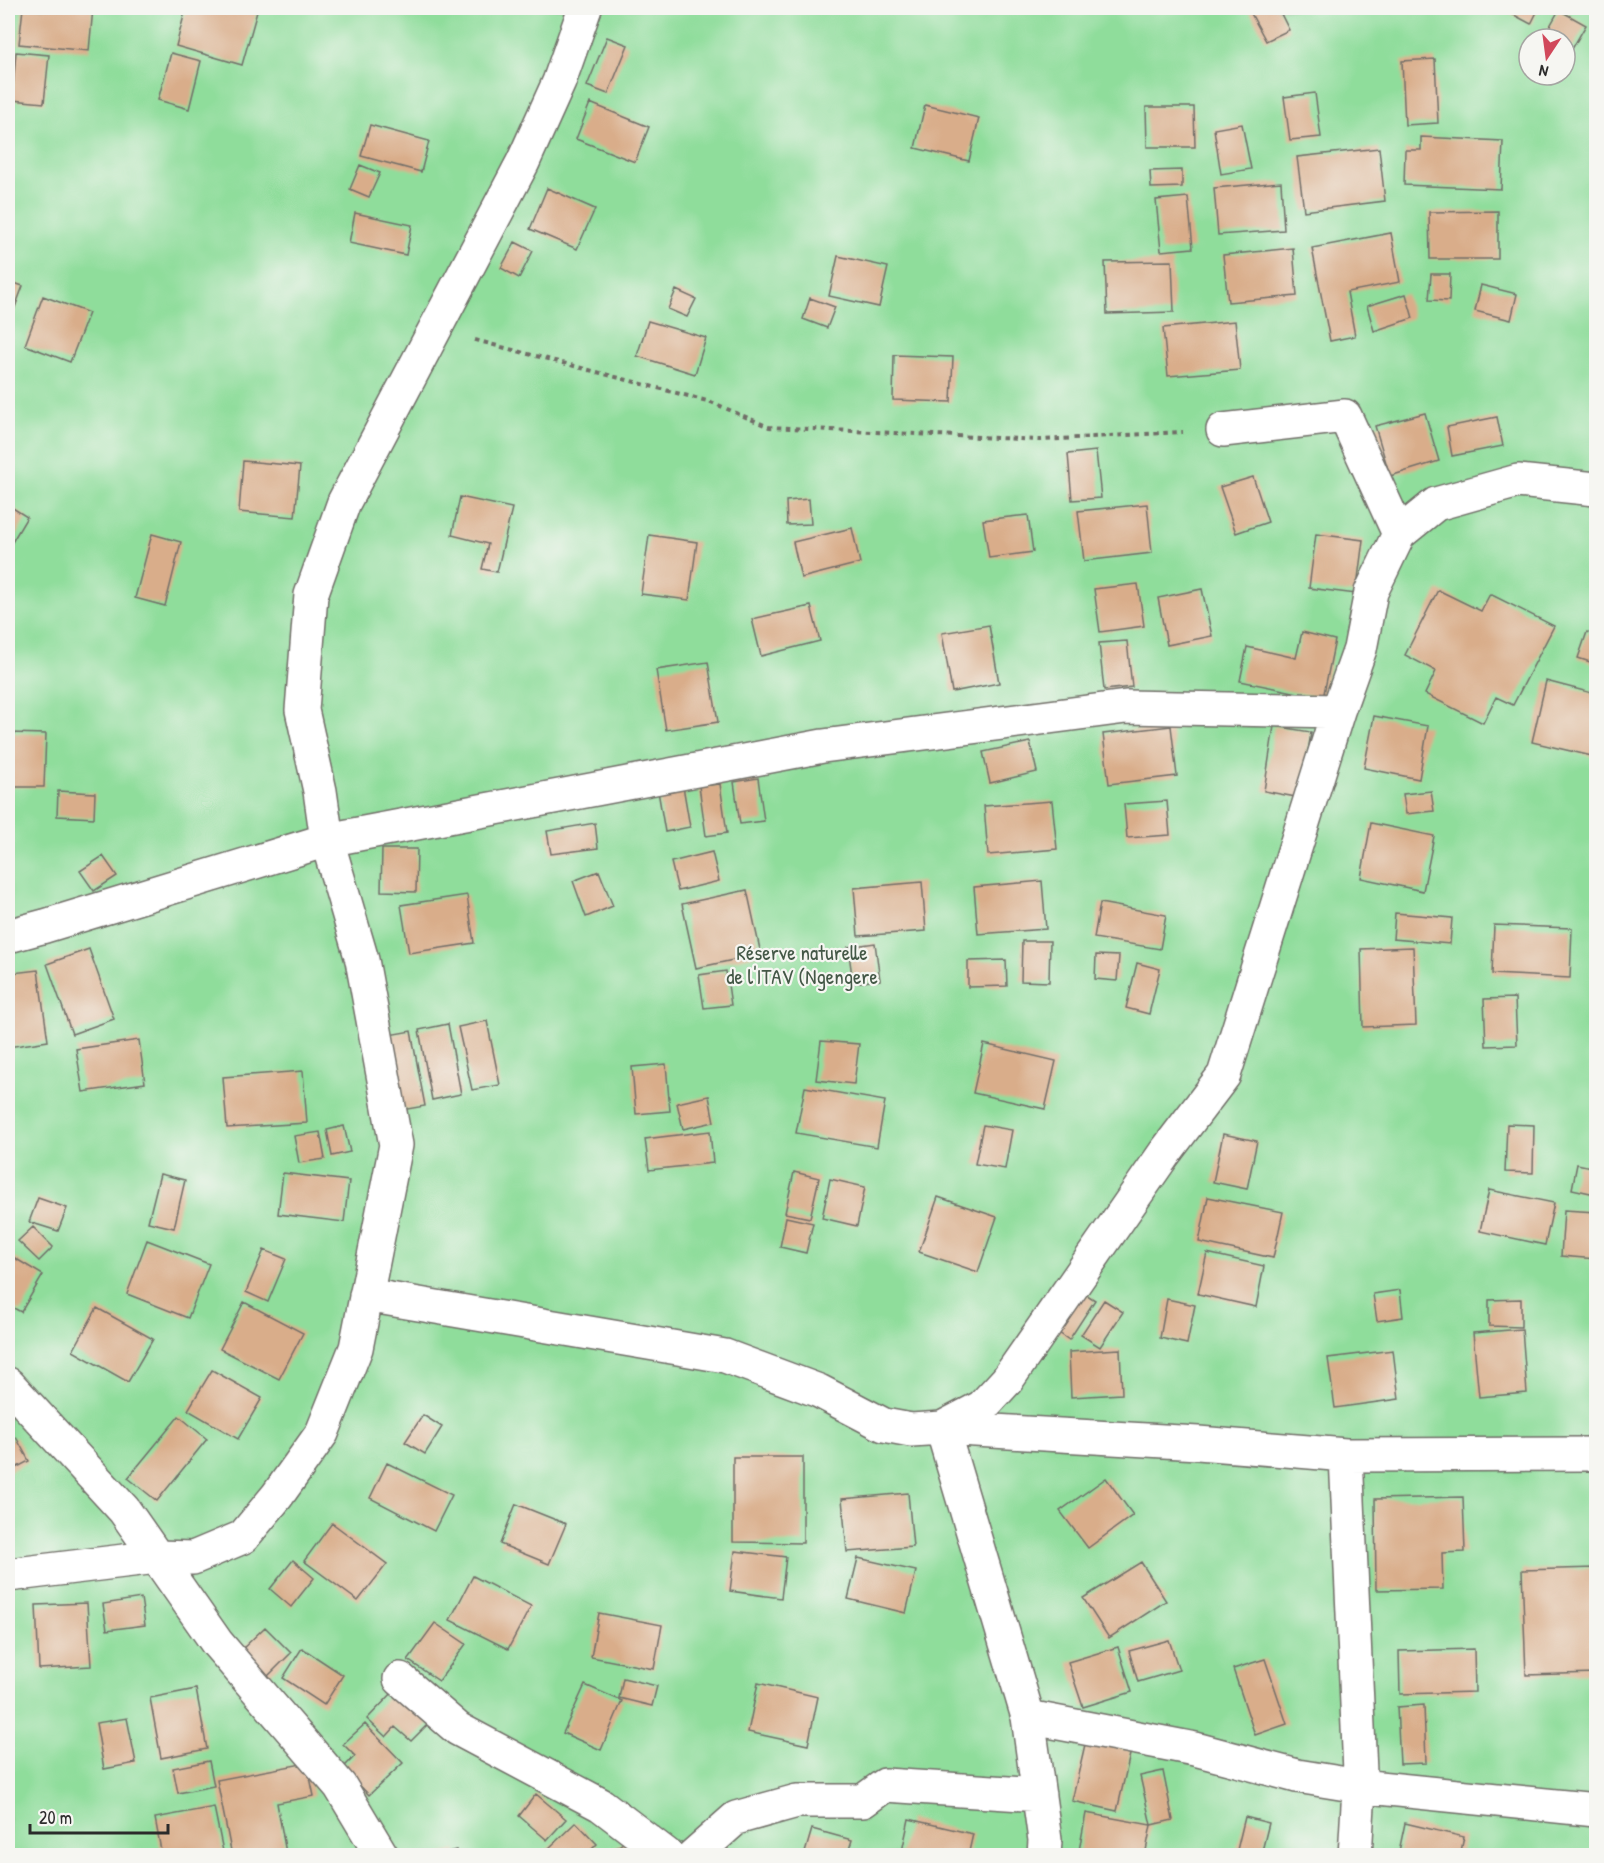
<svg xmlns="http://www.w3.org/2000/svg" width="1604" height="1863" viewBox="0 0 1604 1863" font-family="'Patrick Hand',sans-serif">
<style>
.green{fill:#8fdd9b;stroke:#5d8463;stroke-width:1.5;fill-rule:evenodd}
.building{fill:#d9ad8a}
.lines{fill:none;stroke-linecap:round;stroke-linejoin:round}
.street-casing{stroke:#716e68;stroke-width:36}
.path{stroke:#716e68;stroke-width:4;stroke-dasharray:4.5 4.5;stroke-linecap:butt}
.street{stroke:#fff;stroke-width:33}
.labels{text-anchor:middle;stroke-width:4.5;stroke-linejoin:round;paint-order:stroke}
.park-label{font-size:21px;fill:#445847;stroke:#f6f6f2}
</style>
<rect width="100%" height="100%" fill="#f6f6f2"/>
<filter id="ink" filterUnits="userSpaceOnUse"><feTurbulence type="fractalNoise" baseFrequency=".0167" numOctaves="2"/><feDisplacementMap in="SourceGraphic" scale="12" xChannelSelector="R" yChannelSelector="G"/><feConvolveMatrix kernelMatrix="1 2 1 2 8 2 1 2 1" color-interpolation-filters="sRGB"/></filter>
<filter id="wash" filterUnits="userSpaceOnUse"><feTurbulence type="fractalNoise" baseFrequency=".008" numOctaves="4" result="noise"/><feDisplacementMap in="SourceGraphic" scale="24" xChannelSelector="R" yChannelSelector="G"/><feGaussianBlur stdDeviation="1.35" result="paint"/><feColorMatrix in="noise" values="0 0 0 0 0 0 0 0 0 0 0 0 0 0 0 0 0 1.4 0 .05"/><feComposite in="paint" operator="in"/></filter>
<g filter="url(#wash)">
<rect width="100%" height="100%" fill="#f4e9d8"/>
<!-- green -->
<path class="green" d="M8 8H1596V1855H8ZM1529 39H1565V75H1529Z"/>
<g id="blocks">
<!-- building -->
<path class="building" d="M23 8H93L89 51 19 44Z
M186 8H258L242 65 176 46Z
M1248 8H1278L1289 30 1266 41Z
M1501 8H1539L1531 24Z
M1559 10 1586 25 1572 49 1565 45V39H1553L1545 35Z
M607 37 628 45 608 94 587 86Z
M16 52 49 55 44 103 12 100Z
M171 53 201 61 189 109 158 100Z
M1435 59 1438 123 1405 125 1402 61Z
M1315 93 1321 137 1290 140 1284 97Z
M590 103 649 127 635 162 576 139Z
M925 105 979 118 969 161 915 148Z
M1146 107H1194L1195 147H1147Z
M1242 124 1251 169 1221 174 1214 129Z
M370 125 429 141 421 172 361 156Z
M1421 137 1503 141 1501 189 1404 185 1405 150H1421Z
M1379 148 1385 201 1304 211 1297 157Z
M360 165 380 173 369 197 350 189Z
M1182 170V187L1151 188 1150 171Z
M1281 182 1284 230 1218 235 1214 188Z
M547 188 595 209 577 249 530 229Z
M1188 197 1193 248 1161 251 1156 200Z
M1498 211V259H1430L1429 212Z
M355 213 412 225 406 255 349 243Z
M1391 233 1400 282 1347 292 1355 336 1330 341 1312 248Z
M515 242 533 251 519 278 501 268Z
M1293 248 1297 296 1228 302 1223 255Z
M838 256 888 267 879 307 829 296Z
M1172 261 1174 312 1107 314 1105 262Z
M1431 274H1450L1449 301 1429 300Z
M8 281 23 286 8 326Z
M1481 285 1517 294 1511 320 1475 311Z
M676 290 696 299 687 317 668 309Z
M1406 294 1413 318 1374 331 1367 306Z
M43 296 89 313 70 362 25 345Z
M810 298 835 307 827 328 803 319Z
M1594 301H1596V322H1594Z
M648 321 706 338 695 374 637 356Z
M1235 321 1240 370 1168 376 1163 328Z
M894 355 953 357 951 402 893 400Z
M1425 413 1439 461 1390 476 1375 426Z
M1497 417 1503 446 1452 456 1447 427Z
M1096 451 1101 498 1072 500 1068 454Z
M243 461 300 466 295 517 239 512Z
M1253 477 1268 522 1236 533 1220 487Z
M460 497 512 508 497 572 482 569 488 544 452 535Z
M809 499 811 524 787 525 786 501Z
M1147 504 1152 553 1084 561 1078 511Z
M8 505 27 517 8 549Z
M1028 515 1033 552 989 558 983 520Z
M852 528 860 563 801 578 793 542Z
M152 534 181 542 165 606 135 598Z
M1316 534 1363 540 1356 594 1309 588Z
M649 535 697 542 689 600 641 594Z
M1138 584 1144 626 1100 632 1094 589Z
M1202 589 1212 636 1167 645 1158 598Z
M1438 590 1481 611 1490 594 1554 626 1513 705 1496 697 1483 723 1425 694 1436 671 1405 655Z
M811 606 820 641 761 656 752 619Z
M989 625 999 683 952 692 942 633Z
M1302 632 1335 640 1323 698 1240 681 1247 647 1296 658Z
M1587 632 1596 635V664L1578 658Z
M1127 641 1132 687 1104 690 1099 643Z
M708 662 718 722 666 730 656 670Z
M1546 681 1596 694V757L1532 742Z
M1374 716 1428 726 1419 779 1364 768Z
M1171 726 1177 776 1109 784 1103 734Z
M1274 726 1311 732 1301 798 1264 791Z
M9 733 46 734 44 787H8Z
M1030 742 1037 772 990 783 983 752Z
M758 778 764 821 740 824 734 782Z
M720 784 727 833 706 836 699 786Z
M683 786 690 827 665 832 658 791Z
M58 791 95 793 94 818 57 816Z
M1431 791 1434 811 1406 814 1403 794Z
M1052 801 1057 849 988 855 984 806Z
M1167 801 1170 835 1127 838 1124 804Z
M595 823 598 848 551 854 547 831Z
M1371 823 1434 836 1423 891 1361 878Z
M382 849H417L416 892 381 891Z
M712 852 719 881 678 891 671 862Z
M103 856 117 876 94 891 80 871Z
M599 871 613 906 586 917 573 881Z
M1042 881 1046 929 978 934 974 887Z
M922 882 926 931 858 936 854 888Z
M747 890 761 954 696 968 682 904Z
M467 895 474 943 409 953 401 905Z
M1100 903 1166 915 1160 949 1094 938Z
M1395 913 1452 918 1450 944 1393 939Z
M1494 925 1572 928 1570 978 1492 974Z
M1022 941H1050L1049 982 1021 981Z
M875 943 880 980 853 983 848 947Z
M1413 947 1416 1025 1363 1027 1361 949Z
M89 949 114 1019 72 1034 47 964Z
M8 953H11L13 973 38 970 48 1041 8 1047Z
M1096 955 1119 956 1117 981 1095 979Z
M1006 960 1007 986 968 987V961Z
M1137 963 1160 969 1149 1014 1126 1008Z
M726 971 731 1005 704 1008 699 975Z
M1515 998 1517 1045 1486 1046 1484 999Z
M487 1021 500 1085 472 1090 458 1027Z
M448 1024 461 1094 432 1100 419 1030Z
M411 1031 425 1106 396 1111 383 1036Z
M139 1040 145 1083 83 1092 76 1049Z
M821 1041 859 1044 854 1084 816 1080Z
M984 1044 1056 1061 1045 1109 973 1093Z
M666 1064 670 1111 636 1114 632 1067Z
M303 1071 307 1123 227 1128 223 1077Z
M805 1087 885 1101 877 1147 796 1133Z
M709 1096 714 1122 683 1129 677 1103Z
M1507 1124 1534 1125 1533 1173 1505 1172Z
M983 1125 1012 1130 1005 1169 975 1164Z
M344 1126 350 1152 332 1156 327 1130Z
M710 1131 713 1163 649 1170 645 1139Z
M320 1132 325 1159 299 1163 294 1136Z
M1223 1134 1257 1141 1247 1189 1213 1182Z
M1577 1164 1596 1168 1595 1194 1572 1189Z
M794 1172 819 1178 810 1218 785 1213Z
M283 1173 349 1181 344 1222 278 1214Z
M160 1174 185 1180 174 1228 148 1222Z
M830 1179 865 1187 857 1226 822 1218Z
M1489 1190 1554 1203 1545 1245 1480 1231Z
M938 1197 997 1217 978 1272 919 1252Z
M1208 1197 1283 1212 1273 1258 1199 1242Z
M38 1198 67 1208 58 1231 29 1222Z
M1564 1210 1596 1212V1259L1561 1256Z
M786 1217 813 1223 806 1253 780 1247Z
M33 1227 53 1247 39 1261 18 1241Z
M147 1240 209 1264 188 1318 127 1294Z
M264 1250 286 1259 268 1302 246 1292Z
M1207 1253 1264 1266 1256 1307 1198 1294Z
M8 1254 43 1275 21 1312 8 1305Z
M1078 1289 1095 1300 1069 1340 1052 1328Z
M1400 1290 1403 1317 1377 1321 1373 1294Z
M1167 1299 1195 1305 1187 1344 1160 1338Z
M1521 1299V1327L1489 1326V1300Z
M1104 1300 1123 1312 1100 1347 1081 1335Z
M244 1302 303 1333 279 1379 220 1349Z
M97 1308 153 1339 128 1382 73 1351Z
M1522 1329 1527 1393 1479 1397 1473 1333Z
M1120 1349 1122 1394 1071 1397 1069 1352Z
M1393 1350 1399 1399 1335 1408 1328 1358Z
M212 1370 262 1398 238 1439 188 1410Z
M423 1415 442 1427 425 1454 405 1442Z
M179 1416 207 1439 157 1501 128 1478Z
M16 1437 29 1461 8 1472V1441Z
M733 1457H803V1543L733 1542Z
M387 1463 452 1495 434 1531 370 1498Z
M1106 1478 1133 1515 1088 1548 1060 1511Z
M908 1493 913 1547 847 1552 842 1499Z
M1463 1497 1465 1552 1442 1553 1443 1589 1376 1590 1375 1499Z
M516 1504 566 1524 549 1564 500 1544Z
M332 1523 387 1564 358 1601 304 1561Z
M735 1551 786 1557 781 1598 730 1591Z
M858 1558 916 1571 906 1613 848 1599Z
M293 1560 314 1578 291 1607 270 1589Z
M1141 1562 1166 1601 1109 1638 1083 1598Z
M1596 1568V1673L1526 1675 1522 1570Z
M473 1576 531 1606 508 1649 450 1620Z
M141 1598 145 1625 107 1630 103 1604Z
M87 1603 91 1666 39 1669 36 1605Z
M599 1613 662 1625 654 1669 591 1657Z
M435 1623 466 1644 439 1681 408 1660Z
M265 1627 291 1653 265 1679 238 1653Z
M1169 1640 1179 1670 1138 1682 1129 1651Z
M1118 1647 1132 1692 1083 1707 1068 1662Z
M302 1648 343 1675 324 1705 283 1678Z
M1474 1649 1475 1692 1400 1694 1399 1651Z
M1265 1659 1287 1724 1255 1735 1233 1669Z
M623 1678 657 1686 652 1706 619 1698Z
M758 1683 818 1697 808 1745 748 1732Z
M585 1685 622 1701 601 1750 563 1733Z
M196 1689 207 1749 161 1758 150 1698Z
M395 1690 429 1723 411 1741 395 1727 386 1737 367 1719Z
M1424 1705 1426 1763 1400 1764 1397 1707Z
M127 1718 136 1763 104 1769 96 1723Z
M365 1724 403 1763 369 1795 343 1768 355 1756 343 1744Z
M1086 1740 1131 1750 1117 1811 1072 1801Z
M209 1761 214 1786 178 1793 173 1768Z
M307 1763 314 1796 277 1803 286 1853 275 1856H232L217 1780Z
M1163 1771 1173 1820 1151 1825 1140 1776Z
M536 1794 566 1819 547 1840 519 1816Z
M214 1807 224 1856H162L155 1818Z
M1086 1813 1151 1825 1145 1856H1078Z
M1245 1817 1269 1823 1261 1855 1237 1850Z
M909 1819 973 1834 968 1856H901Z
M576 1822 597 1844 585 1856H552L547 1850Z
M1405 1823 1464 1837 1460 1856H1398Z
M812 1829 852 1840 847 1856H804Z
M626 1841 636 1856H604Z
M456 1850 457 1856H437V1855Z"/>
</g>
</g>
<g filter="url(#ink)">
<use href="#blocks" fill-opacity="0" stroke="#716e68" stroke-width="1.5"/>
<g class="lines">
<defs>
<path id="street" d="M1223 430 1345 416 1399 534
M8 936 45 926 327 840 823 746 1126 707 1338 711
M366 1295 725 1356 819 1391 884 1425 911 1430 942 1428 1198 1443 1346 1455 1596 1454
M8 1384 124 1510 217 1643 340 1786 382 1856
M1346 1455 1360 1772 1355 1856
M8 1575 157 1557 193 1558 243 1537 277 1496 322 1433 356 1348 396 1145 362 960 327 840 320 791 302 710 311 595 344 502 523 162 559 82 585 8
M400 1679 458 1729 601 1805 668 1856
M1028 1717 1195 1749 1297 1776 1359 1786 1596 1810
M693 1856 736 1818 797 1801H863L885 1785 1039 1795
M1044 1856 1045 1840 1028 1717 942 1428 982 1407 1007 1380 1164 1154 1224 1075 1338 711 1360 649 1371 592 1399 534 1436 504 1518 481 1596 489"/>
</defs>
<!-- street casing -->
<use href="#street" class="street-casing"/>
<!-- path -->
<path class="path" d="M475 340 711 402 769 427 1040 440 1183 432"/>
<!-- street -->
<use href="#street" class="street"/>
</g>
</g>
<g class="labels">
<!-- park labels -->
<g class="park-label">
<text x="802" y="960">Réserve naturelle<tspan x="802" dy="24">de l'ITAV (Ngengere</tspan></text>
</g>
</g>
<!-- margin -->
<rect width="1604" height="1863" fill="none" stroke="#f6f6f2" stroke-width="30"/>
<!-- north arrow -->
<g transform="translate(1547 57) rotate(193)"><circle r="28" fill="#f6f6f2" stroke="#a5a5a2" stroke-width="1.5"/>
<path d="M0-4.5L10 22L0 15L-10 22Z" fill="#d1495b"/>
<text y="-9" font-size="16" font-weight="bold" text-anchor="middle" fill="#2b2b2b">N</text>
</g>
<!-- scale -->
<path d="M30 1824v9h138v-9" fill="none" stroke="#2b2b2b" stroke-width="3"/>
<text x="39" y="1824" font-size="18" fill="#2b2b2b" stroke="#f6f6f2" stroke-width="4.5" paint-order="stroke">20 m</text>
</svg>
